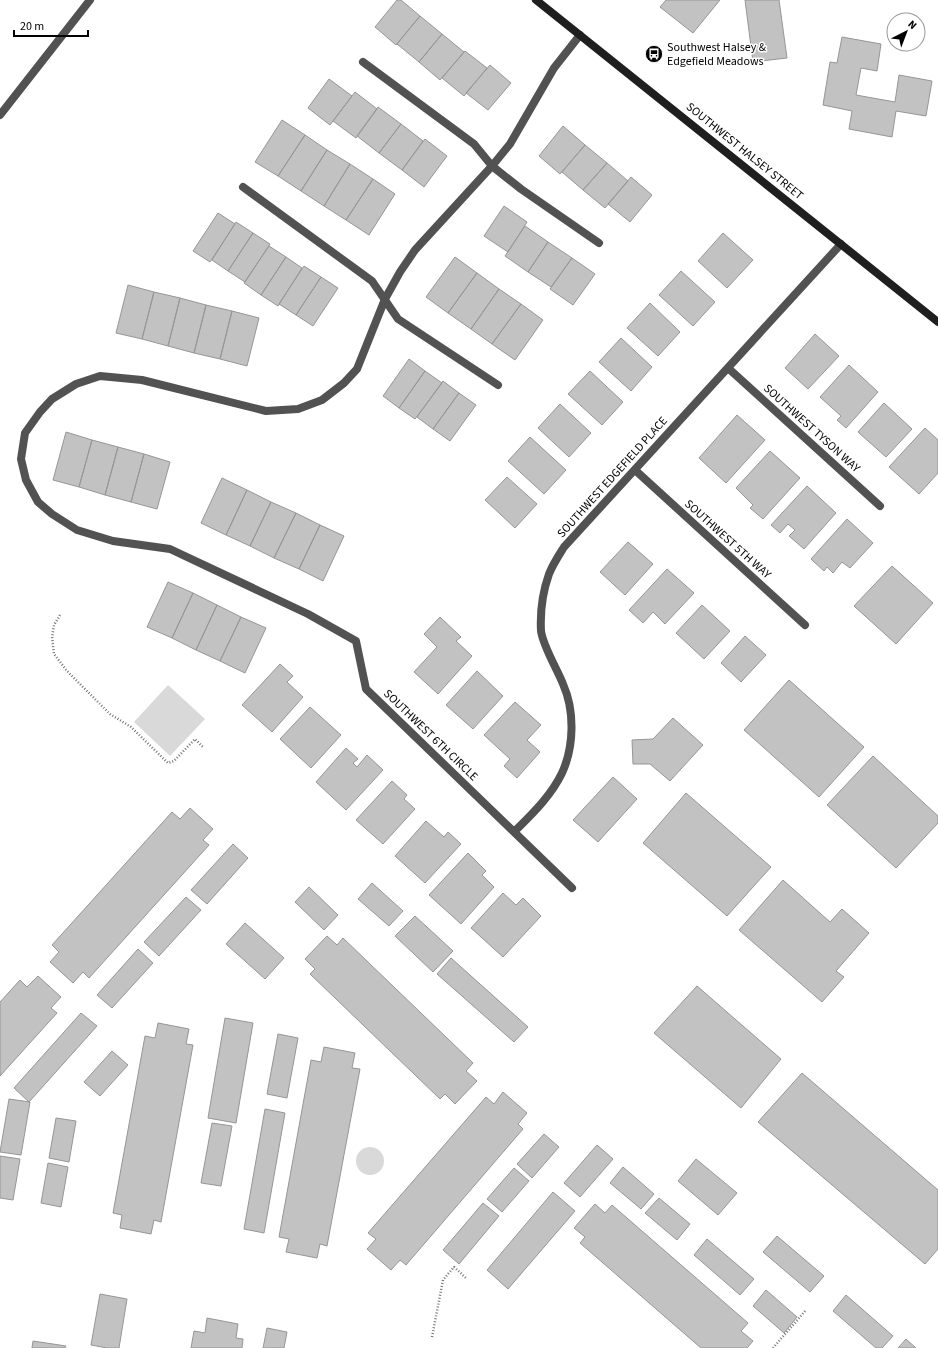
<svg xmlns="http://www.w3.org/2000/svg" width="938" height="1348" viewBox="0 0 938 1348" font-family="'Source Sans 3',sans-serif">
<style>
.green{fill:#d9d9d9}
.building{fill:#c2c2c2;stroke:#969696}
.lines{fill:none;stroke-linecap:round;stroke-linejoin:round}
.path{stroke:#747474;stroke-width:2.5;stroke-dasharray:1 2;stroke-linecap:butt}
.lane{stroke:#525252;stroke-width:8}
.street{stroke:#525252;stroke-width:8}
.secondary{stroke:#1f1f1f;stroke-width:8}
.labels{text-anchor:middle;stroke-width:3;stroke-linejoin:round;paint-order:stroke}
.poi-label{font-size:12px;fill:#000;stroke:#fff;text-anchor:start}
.street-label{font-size:12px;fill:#000;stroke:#fff}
</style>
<rect width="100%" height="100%" fill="#fff"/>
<!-- green -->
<path class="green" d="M168 685 205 719 170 756 134 722Z
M356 1161a14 14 0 1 1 28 0a14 14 0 1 1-28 0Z"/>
<!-- building -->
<path class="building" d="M397 0H401L420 16 396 45 375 27Z
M666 0H720L693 33 660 7Z
M745 0H779L787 58 753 62Z
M420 16 442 34 419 62 397 44Z
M442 34 464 52 440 80 419 62Z
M842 37 881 44 877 71 861 68 856 95 895 102 899 75 932 81 926 116 896 111 892 137 849 129 852 111 823 105 830 62 837 63Z
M465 51 487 68 464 96 442 78Z
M490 65 511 83 488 110 466 93Z
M329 79 352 96 330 125 308 108Z
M355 92 377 109 356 138 333 121Z
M378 107 401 124 379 153 357 136Z
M282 120 305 135 278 176 255 162Z
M401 124 423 141 402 170 379 153Z
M563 126 585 145 560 174 539 156Z
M305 135 327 150 301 191 278 176Z
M425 139 447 156 424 187 402 170Z
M585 145 607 163 583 190 562 172Z
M327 150 350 164 324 206 301 191Z
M607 163 628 181 605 208 583 190Z
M350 164 373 179 346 220 324 206Z
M631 177 652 195 630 222 608 204Z
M373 179 395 194 369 235 346 220Z
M504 206 527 222 508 252 484 236Z
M218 213 235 224 210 262 193 251Z
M236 222 253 233 228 271 212 260Z
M525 226 548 242 528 272 505 256Z
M253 233 270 244 245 282 228 271Z
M723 233 753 260 727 288 698 261Z
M548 242 572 258 551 287 528 272Z
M269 246 286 257 261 295 244 283Z
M286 257 302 268 278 306 261 295Z
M455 257 477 273 448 313 426 297Z
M572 258 595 274 573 305 550 289Z
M304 266 321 277 296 315 279 304Z
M681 271 715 302 693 326 659 295Z
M477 273 499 289 471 329 448 313Z
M321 277 338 288 313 326 296 315Z
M128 285 154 292 142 339 116 333Z
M499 289 521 304 492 344 471 329Z
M154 292 180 298 168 346 142 339Z
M180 298 206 305 194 353 168 346Z
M650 303 680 332 658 356 627 328Z
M521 304 543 320 515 360 492 344Z
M206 305 232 311 220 359 194 353Z
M232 311 259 318 247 366 220 359Z
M815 334 839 356 808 389 785 368Z
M621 338 652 367 631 391 599 362Z
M409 359 425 371 399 408 383 396Z
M849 365 878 392 846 428 837 420 841 416 820 397Z
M425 371 442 383 415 419 399 408Z
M590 371 623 402 602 425 568 394Z
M443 381 459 393 433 429 417 417Z
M459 393 476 405 450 441 433 429Z
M884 403 912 429 886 457 858 432Z
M560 404 591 433 569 457 538 428Z
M737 415 765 440 726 483 699 458Z
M925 428 938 440V473L919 494 889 467Z
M66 432 92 440 79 487 53 480Z
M530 437 566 470 544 494 508 461Z
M92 440 118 447 105 495 79 487Z
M118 447 144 454 131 502 105 495Z
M770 451 800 478 763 519 750 508 753 505 736 488Z
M144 454 170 462 157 509 131 502Z
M507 477 537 504 515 528 485 500Z
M222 478 247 490 226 535 201 523Z
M807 486 836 513 804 549 789 536 795 530 788 524 780 533 771 525Z
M247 490 271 502 250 546 226 535Z
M271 502 296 513 274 558 250 546Z
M296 513 320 525 299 569 274 558Z
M847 519 873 543 850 568 842 562 833 573 827 567 824 571 811 559Z
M320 525 344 536 323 581 299 569Z
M628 542 653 564 625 595 600 572Z
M892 566 933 603 896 644 854 606Z
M667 569 694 593 665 624 653 612 643 623 629 610Z
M168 582 193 593 172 638 147 627Z
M193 593 217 605 196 650 172 638Z
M217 605 241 617 220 661 196 650Z
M702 605 730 631 704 659 676 633Z
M241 617 266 628 245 673 220 661Z
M440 617 461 637 456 641 472 656 438 694 414 672 437 647 424 634Z
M745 636 766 655 741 682 721 663Z
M280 664 293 676 287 682 303 697 272 732 242 705Z
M477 671 503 696 473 729 446 705Z
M789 680 864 747 819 797 744 730Z
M515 702 541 725 527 740 540 752 517 778 504 766 510 759 484 735Z
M310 707 341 735 311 768 280 739Z
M673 718 703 745 670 781 650 764H633L632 740 653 739Z
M346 748 358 759 353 763 357 767 367 755 383 770 346 810 316 782Z
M873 756 938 816V823L896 868 827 805Z
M613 777 637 799 598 842 573 820Z
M392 781 407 795 404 799 415 809 383 844 356 820Z
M686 793 771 867 727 916 643 843Z
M190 808 213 829 203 840 209 845 89 978 83 972 73 983 50 962 59 952 52 945 172 812 180 819Z
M426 821 444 837 448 832 461 844 425 883 395 856Z
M233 844 248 858 207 904 191 890Z
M468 853 486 871 482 875 494 887 461 924 429 895Z
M783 880 830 922 842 909 869 933 836 971 844 977 822 1002 739 930Z
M372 883 403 911 389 926 358 899Z
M309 887 338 915 324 930 295 902Z
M503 893 516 905 523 898 541 916 503 957 471 928Z
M186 897 201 910 159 956 144 942Z
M415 916 453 951 433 972 395 936Z
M245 923 284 958 265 979 226 944Z
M327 936 337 945 343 938 473 1063 466 1071 477 1081 455 1104 445 1094 440 1099 310 974 315 969 305 959Z
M138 949 153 963 112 1008 97 995Z
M451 958 528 1027 514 1042 437 974Z
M38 976 61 997 51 1008 57 1013 0 1076V1002L20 980 27 987Z
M697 986 781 1059 741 1108 654 1033Z
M81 1013 97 1026 29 1102 14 1088Z
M225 1018 253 1023 236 1123 208 1118Z
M158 1023 189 1029 186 1044 193 1045 161 1222 154 1220 151 1234 120 1228 122 1215 113 1213 145 1036 155 1038Z
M278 1034 298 1038 287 1098 267 1094Z
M324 1047 355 1053 352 1068 360 1069 327 1246 320 1244 317 1258 286 1252 289 1239 279 1237 311 1060 321 1062Z
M112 1051 128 1065 100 1096 84 1082Z
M802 1073 938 1190V1249L925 1264 758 1122Z
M503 1092 527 1113 518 1124 523 1129 406 1265 400 1260 391 1270 367 1249 376 1239 368 1233 486 1097 494 1104Z
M9 1099 30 1102 21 1155 0 1152Z
M265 1109 285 1113 264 1233 244 1229Z
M56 1118 76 1121 69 1162 49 1158Z
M212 1123 232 1126 221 1186 201 1183Z
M544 1134 559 1147 532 1178 517 1164Z
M597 1145 613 1159 580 1197 564 1183Z
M0 1156 20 1159 13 1200 0 1198Z
M696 1159 737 1193 718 1215 678 1181Z
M48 1163 68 1167 61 1207 41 1203Z
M623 1167 654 1194 641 1209 610 1183Z
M514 1168 529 1181 502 1212 487 1199Z
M553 1192 575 1211 508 1289 487 1270Z
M659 1198 690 1224 677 1240 645 1213Z
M483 1203 499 1216 459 1264 443 1250Z
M595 1204 605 1213 612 1205 748 1323 741 1331 753 1341 747 1348H701L580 1243 585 1237 574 1228Z
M777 1236 824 1276 810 1292 763 1252Z
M707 1239 754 1279 740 1295 694 1255Z
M766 1290 797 1317 784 1333 753 1306Z
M100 1294 127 1299 119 1348H107L91 1345Z
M846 1295 893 1336 882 1348H876L833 1311Z
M207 1318 238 1324 236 1338 243 1339 242 1348H191L194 1331 205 1333Z
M267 1328 287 1332 284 1348H263Z
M906 1339 916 1348H898Z
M33 1341 66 1346 65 1348H32Z"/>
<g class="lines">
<!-- path -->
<path class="path" d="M60 615 54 625 52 637 54 654 67 671 110 714 131 727 168 763 174 761 195 739 203 747
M432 1337 443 1280 454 1267 466 1278
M773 1348 806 1310"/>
<!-- lane -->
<path class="lane" d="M0 115 90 0"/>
<!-- street -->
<path class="street" d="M363 62 474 144 492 166 521 189 599 243
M243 187 372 281 398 319 498 385
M728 368 880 506
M635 470 805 625
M514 832C532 814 551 796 562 773 574 747 575 711 563 684 557 669 543 646 541 631 540 612 543 591 549 574 553 564 559 555 564 547L841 244
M572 888 366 689 356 641 308 614 170 549 113 541 77 530 52 514 38 502 26 480 21 459 25 433 40 412 52 399 76 384 100 376 142 380 266 411 298 409 322 400 344 383 357 369 385 299 400 272 415 250 492 166 510 144 554 68 580 35"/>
<!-- secondary -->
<path class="secondary" d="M536 0 938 322"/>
</g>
<!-- icons -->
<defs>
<symbol id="bus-disc" viewBox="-11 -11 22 22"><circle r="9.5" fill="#000" stroke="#fff"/><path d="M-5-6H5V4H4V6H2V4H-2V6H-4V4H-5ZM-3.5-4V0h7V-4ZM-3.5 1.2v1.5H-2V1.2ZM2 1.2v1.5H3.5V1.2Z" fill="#fff"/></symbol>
</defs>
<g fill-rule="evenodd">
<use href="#bus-disc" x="644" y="44" width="20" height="20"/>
</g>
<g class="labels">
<!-- poi labels -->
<g class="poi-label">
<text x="667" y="51">Southwest Halsey &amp;<tspan x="667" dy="14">Edgefield Meadows</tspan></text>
</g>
<!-- street labels -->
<g class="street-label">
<text transform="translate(745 151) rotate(39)" y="4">SOUTHWEST HALSEY STREET</text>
<text transform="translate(812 428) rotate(42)" y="4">SOUTHWEST TYSON WAY</text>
<text transform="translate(612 477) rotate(-48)" y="4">SOUTHWEST EDGEFIELD PLACE</text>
<text transform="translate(728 539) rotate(42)" y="4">SOUTHWEST 5TH WAY</text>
<text transform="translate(431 735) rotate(44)" y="4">SOUTHWEST 6TH CIRCLE</text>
</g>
</g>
<!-- north arrow -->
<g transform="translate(906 32) rotate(42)"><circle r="19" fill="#ffffff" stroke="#999999"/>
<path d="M0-3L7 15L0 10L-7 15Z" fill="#000000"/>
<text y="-6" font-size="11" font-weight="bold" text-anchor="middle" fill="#000000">N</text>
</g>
<!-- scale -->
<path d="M14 30v6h74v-6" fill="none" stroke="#000000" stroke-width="2"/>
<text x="20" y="30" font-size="12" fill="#000000" stroke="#ffffff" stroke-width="3" paint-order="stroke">20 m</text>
</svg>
